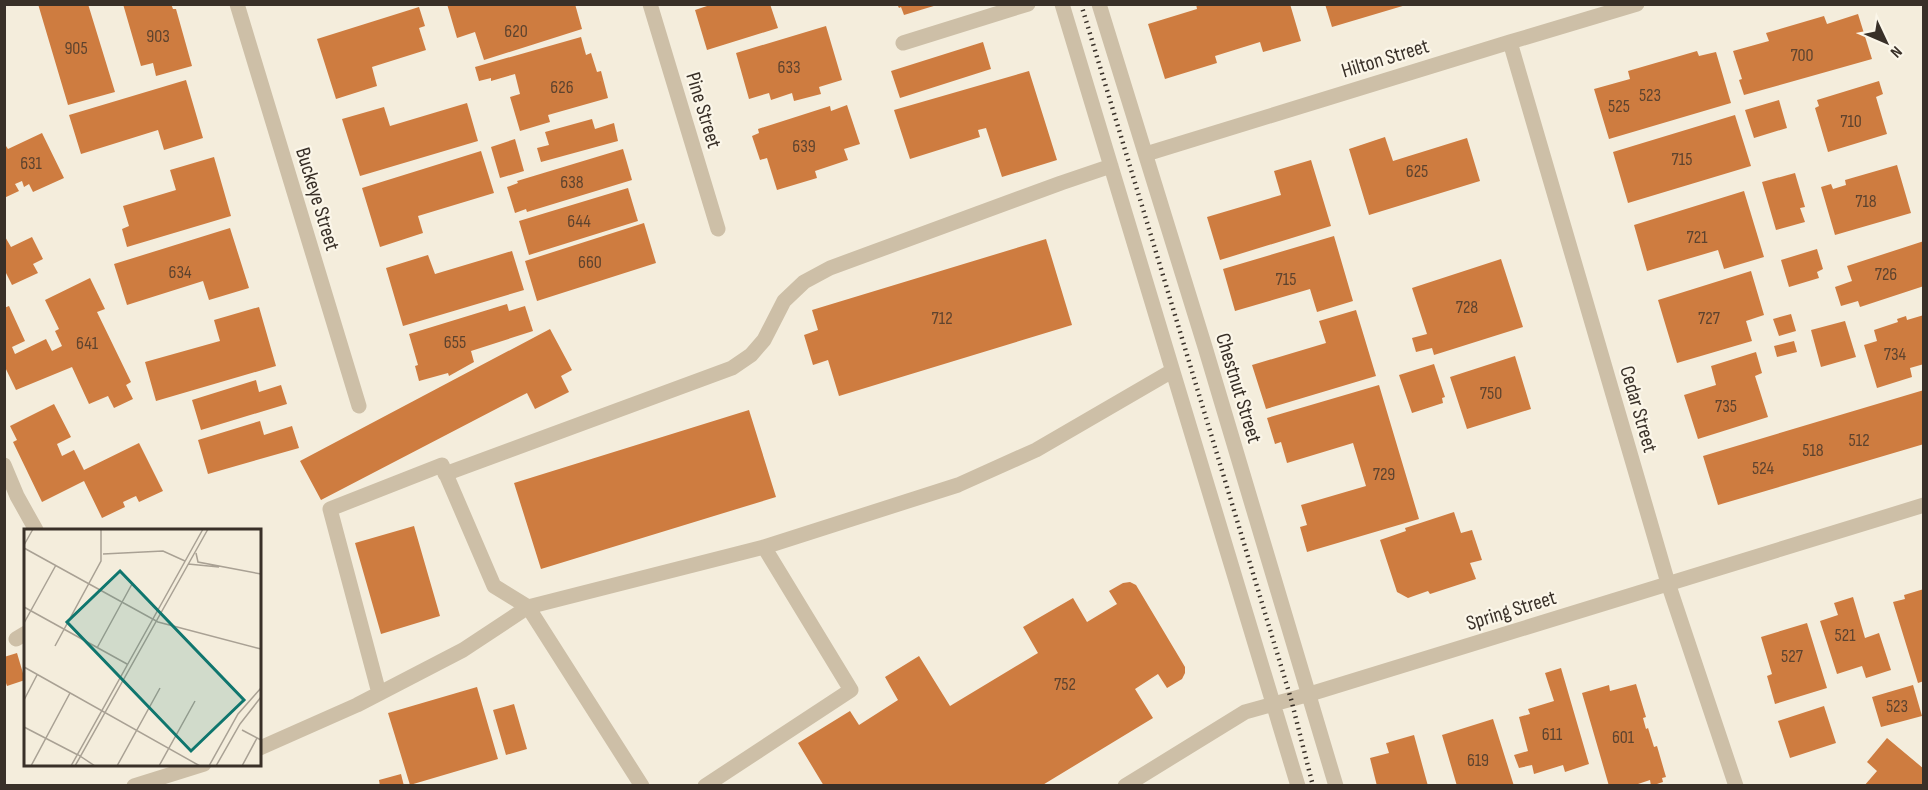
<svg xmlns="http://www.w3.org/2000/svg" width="1928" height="790" viewBox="0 0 1928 790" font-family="'Sofia Sans Condensed',sans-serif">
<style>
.building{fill:#ce7c40}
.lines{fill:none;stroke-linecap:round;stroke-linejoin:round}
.minor{stroke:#cdbfa7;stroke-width:15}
.rail{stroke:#393028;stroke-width:4.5;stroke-dasharray:1.5 4.5;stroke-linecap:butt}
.labels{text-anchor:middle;stroke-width:4.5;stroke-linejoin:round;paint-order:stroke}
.number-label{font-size:18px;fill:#5e432e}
.street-label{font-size:21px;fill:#393028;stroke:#fbf6e9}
.inset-road{fill:none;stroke:#a9a194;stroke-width:1.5}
.view{fill:#0f766e;fill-opacity:0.15;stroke:#0f766e;stroke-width:3}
.inset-edge{fill:none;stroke:#393028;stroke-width:3}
</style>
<rect width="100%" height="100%" fill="#f4eddc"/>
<!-- building -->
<path class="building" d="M38 4H88L115 92 68 105Z
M123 4H171L173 9H176L192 66 156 76 153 63 141 66Z
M447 4H575L582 29 484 60 475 32 457 38Z
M713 4H770L778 28 707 50 695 10Z
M897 4H937V5L904 15 901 7 899 8Z
M1196 4H1290L1301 41 1263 52 1260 42 1215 56 1217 63 1165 79 1148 24 1197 9Z
M1325 4H1406V5L1332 27Z
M419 7 425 26 419 28 426 50 372 67 377 86 336 99 317 39Z
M1858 14 1872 59 1744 95 1739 80 1742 79 1733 51 1769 41 1766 33 1824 16 1827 24Z
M826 26 842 80 819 87 821 94 794 101 792 93 771 100 769 93 749 99 736 53Z
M581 37 586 55 591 53 597 72 601 71 608 98 548 115 550 122 520 131 510 97 520 94 515 74 491 81V78L479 81 475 67Z
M983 42 991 69 900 98 891 71Z
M1697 51 1699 56 1716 52 1731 103 1609 139 1594 89 1630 79 1628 71Z
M1029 71 1057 160 1002 177 986 128 978 130 980 137 910 159 894 110Z
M186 80 203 138 164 150 158 130 81 154 69 115Z
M1879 81 1883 94 1876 97 1887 134 1828 152 1815 108 1819 106 1817 100Z
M1779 100 1787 128 1754 138 1745 110Z
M467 103 478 141 360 176 342 119 384 107 390 126Z
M847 105 860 144 844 149 848 160 815 171 817 178 777 190 767 158 760 160 752 136 759 133 758 129 830 106 831 111Z
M1735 115 1751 166 1628 203 1613 152Z
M592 119 595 129 614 123 618 141 541 162 537 148 549 145 545 132Z
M42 133 64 178 33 192 29 184 24 187 22 181 15 184 19 191 4 198V143L8 149Z
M1385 137 1393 161 1467 138 1480 181 1369 215 1349 149Z
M515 139 524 171 500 178 491 147Z
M623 149 632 180 527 212 526 209 515 213 507 187 518 183 517 181Z
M481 151 494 193 418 216 423 233 380 247 362 188Z
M214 157 231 216 127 247 122 229 129 226 123 206 176 190 170 170Z
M1311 160 1331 226 1220 260 1207 217 1281 195 1274 171Z
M1897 165 1911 213 1835 235 1821 187 1831 184 1833 189 1846 185 1845 180Z
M1795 173 1805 207 1800 208 1805 222 1776 230 1762 182Z
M628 188 638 221 529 255 519 221Z
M1744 191 1764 257 1724 269 1718 250 1647 271 1634 225Z
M644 223 656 263 537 301 525 261Z
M230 228 249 288 209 300 203 281 127 305 114 264Z
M4 235 11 247 32 237 43 259 33 264 38 273 12 285 4 269Z
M1334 236 1353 301 1317 312 1310 289 1235 311 1223 269Z
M1046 239 1072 325 839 396 828 360 813 365 804 335 818 330 812 310Z
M1924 241V286L1860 307 1858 301 1841 306 1835 287 1852 281 1847 266Z
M1817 249 1823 269 1817 272 1819 278 1789 287 1781 260Z
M512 251 524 290 403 326 386 268 428 255 435 274Z
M1501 259 1523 327 1434 355 1432 348 1416 352 1412 338 1427 334 1412 288Z
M1751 271 1764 315 1746 321 1752 341 1677 363 1658 300Z
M90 278 105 309 97 312 131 382 126 385 133 399 114 408 108 396 89 404 72 367 16 390 4 365V308L9 306 25 341 12 347 15 354 46 339 52 351 62 346 55 331 59 329 45 300Z
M507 304 509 311 525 306 533 331 471 351 474 362 449 376 448 373 419 381 415 366 418 365 409 334Z
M259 307 276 366 156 401 145 362 220 341 214 320Z
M1356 310 1376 376 1266 409 1252 365 1326 343 1319 321Z
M1791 314 1796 331 1779 336 1773 319Z
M1924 315V364L1910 368 1912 377 1877 388 1864 345 1877 341 1874 330 1898 322 1897 319 1906 316 1907 320Z
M1845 321 1856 357 1821 367 1811 330Z
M550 329 572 370 561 376 569 392 535 409 527 393 321 500 300 461Z
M1794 341 1797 352 1777 357 1774 346Z
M1756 352 1762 373 1755 376 1768 417 1698 439 1684 395 1716 385 1711 366Z
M1515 356 1531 409 1467 429 1450 377Z
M1434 364 1445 397 1442 398 1443 403 1412 413 1399 375Z
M256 380 259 392 281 385 287 404 201 430 192 400Z
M1379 385 1419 519 1307 552 1300 527 1307 525 1301 505 1366 486 1353 443 1287 463 1281 442 1275 444 1267 418Z
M1924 390V444L1718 505 1703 456Z
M54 404 71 437 57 444 62 456 74 450 84 470 139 443 163 491 139 502 136 496 123 502 125 507 102 518 84 481 42 502 13 442 17 440 10 426Z
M749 410 776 497 541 569 514 483Z
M260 421 264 435 292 426 299 448 208 474 198 440Z
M1454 512 1461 533 1472 530 1482 560 1470 563 1476 579 1430 594 1428 591 1408 598 1397 592 1380 540 1406 531 1405 528Z
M414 526 440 616 381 634 355 543Z
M1130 582 1136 585 1185 667V673L1182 679 1167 688 1158 674 1135 689 1153 718 1041 786H824L798 743 850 711 859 725 898 700 885 677 919 656 950 706 1038 653 1023 627 1073 598 1087 622 1117 604 1109 591 1123 583Z
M1924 589V681L1918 683 1893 602 1905 599 1904 595Z
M1853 597 1865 638 1879 633 1891 670 1866 678 1862 666 1837 674 1820 621 1838 615 1834 603Z
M1807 623 1827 688 1775 704 1767 676 1772 674 1761 637Z
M17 653 25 680 7 686 4 677V657Z
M1561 668 1589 764 1565 772 1563 765 1534 774 1532 765 1519 768 1514 755 1528 751 1519 717 1530 714 1528 709 1554 701 1545 673Z
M1636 684 1646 717 1643 718 1646 729 1648 728 1654 747 1657 746 1666 777 1662 778 1663 782 1651 786 1650 780 1632 786H1609L1582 693 1609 685 1610 691Z
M1913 685 1922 716 1881 727 1872 697Z
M477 687 498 759 410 785 388 713Z
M514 704 527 749 506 755 493 710Z
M1824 706 1836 743 1790 758 1778 721Z
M1493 719 1514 786H1457L1442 735Z
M1414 735 1428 786H1377L1370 758 1389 753 1386 743Z
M1887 738 1924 769V782L1921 786H1864L1877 771 1867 762Z
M401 774 404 786H380L379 780Z"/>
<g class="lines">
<!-- minor -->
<path class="minor" d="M237 4 359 406
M650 4 718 229
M1062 4 1298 786
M1099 4 1205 347 1336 786
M1510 42 1668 583 1736 786
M903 43 1028 4
M1146 154 1510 42 1637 4
M4 465 17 496 36 530
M445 474 732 368 751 355 764 340 784 301 804 282 830 268 1061 183 1111 166
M16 639 26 633
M379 693 330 509 442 465 494 586 528 607 642 786
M260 748 357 705 463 650 528 607 764 547
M134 786 204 764
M705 786 851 690 764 547 958 485 1036 450 1172 371
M1125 786 1245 712 1310 694 1924 505"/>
<!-- rail -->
<path class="rail" d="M1081 4 1291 699 1313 786"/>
</g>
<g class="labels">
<!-- number labels -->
<g class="number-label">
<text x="516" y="37">620</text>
<text x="158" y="42">903</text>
<text x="76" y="54">905</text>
<text x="1802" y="61">700</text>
<text x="789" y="73">633</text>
<text x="562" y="93">626</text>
<text x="1650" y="101">523</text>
<text x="1619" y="112">525</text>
<text x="1851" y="127">710</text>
<text x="804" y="152">639</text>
<text x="1682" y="165">715</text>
<text x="31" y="169">631</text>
<text x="1417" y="177">625</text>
<text x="572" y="188">638</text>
<text x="1866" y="207">718</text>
<text x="579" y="227">644</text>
<text x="1697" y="243">721</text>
<text x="590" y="268">660</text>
<text x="180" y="278">634</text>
<text x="1886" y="280">726</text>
<text x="1286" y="285">715</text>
<text x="1467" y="313">728</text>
<text x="942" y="324">712</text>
<text x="1709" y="324">727</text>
<text x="455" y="348">655</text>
<text x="87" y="349">641</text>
<text x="1895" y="360">734</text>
<text x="1491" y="399">750</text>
<text x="1726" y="412">735</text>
<text x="1859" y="446">512</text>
<text x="1813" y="456">518</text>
<text x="1763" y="474">524</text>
<text x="1384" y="480">729</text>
<text x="1845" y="641">521</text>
<text x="1792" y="662">527</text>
<text x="1065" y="690">752</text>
<text x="1897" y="712">523</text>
<text x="1552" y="740">611</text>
<text x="1623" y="743">601</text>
<text x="1478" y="766">619</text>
</g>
<!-- street labels -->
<g class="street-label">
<text transform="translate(1385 58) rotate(-17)" y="7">Hilton Street</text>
<text transform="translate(704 110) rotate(73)" y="7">Pine Street</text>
<text transform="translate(318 199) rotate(73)" y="7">Buckeye Street</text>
<text transform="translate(1239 388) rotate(73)" y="7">Chestnut Street</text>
<text transform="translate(1639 409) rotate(74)" y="7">Cedar Street</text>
<text transform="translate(1511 610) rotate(-17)" y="7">Spring Street</text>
</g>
</g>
<!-- overview -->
<g transform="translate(24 529)">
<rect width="237" height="237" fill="#f4eddc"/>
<path class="inset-road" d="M0 16 9 0M0 19 134 93 237 120M172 24 174 33 237 45M79 25 139 22 161 32M164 35 195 38M0 78 103 135M0 94 32 36M31 117 77 32V0M73 119 108 55M0 138 176 237M0 171 13 146M0 198 54 226M218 201 237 211M53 225 71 237M7 237 46 164M47 237 179 0M51 237 184 0M93 237 136 159M135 237 171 172M185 237 214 185 237 159M192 237 216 195 237 168M218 237 233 209"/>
<path class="view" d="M96 42 220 171 167 222 43 93Z"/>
<rect width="237" height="237" class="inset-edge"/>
</g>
<!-- border -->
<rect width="1928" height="790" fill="none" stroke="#393028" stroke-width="12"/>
<!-- north arrow -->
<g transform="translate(1886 42) rotate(134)" stroke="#fbf6e9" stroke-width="4.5" paint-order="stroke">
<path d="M0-4.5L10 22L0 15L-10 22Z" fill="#393028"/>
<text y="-9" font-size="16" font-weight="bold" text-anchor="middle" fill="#393028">N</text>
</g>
</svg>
